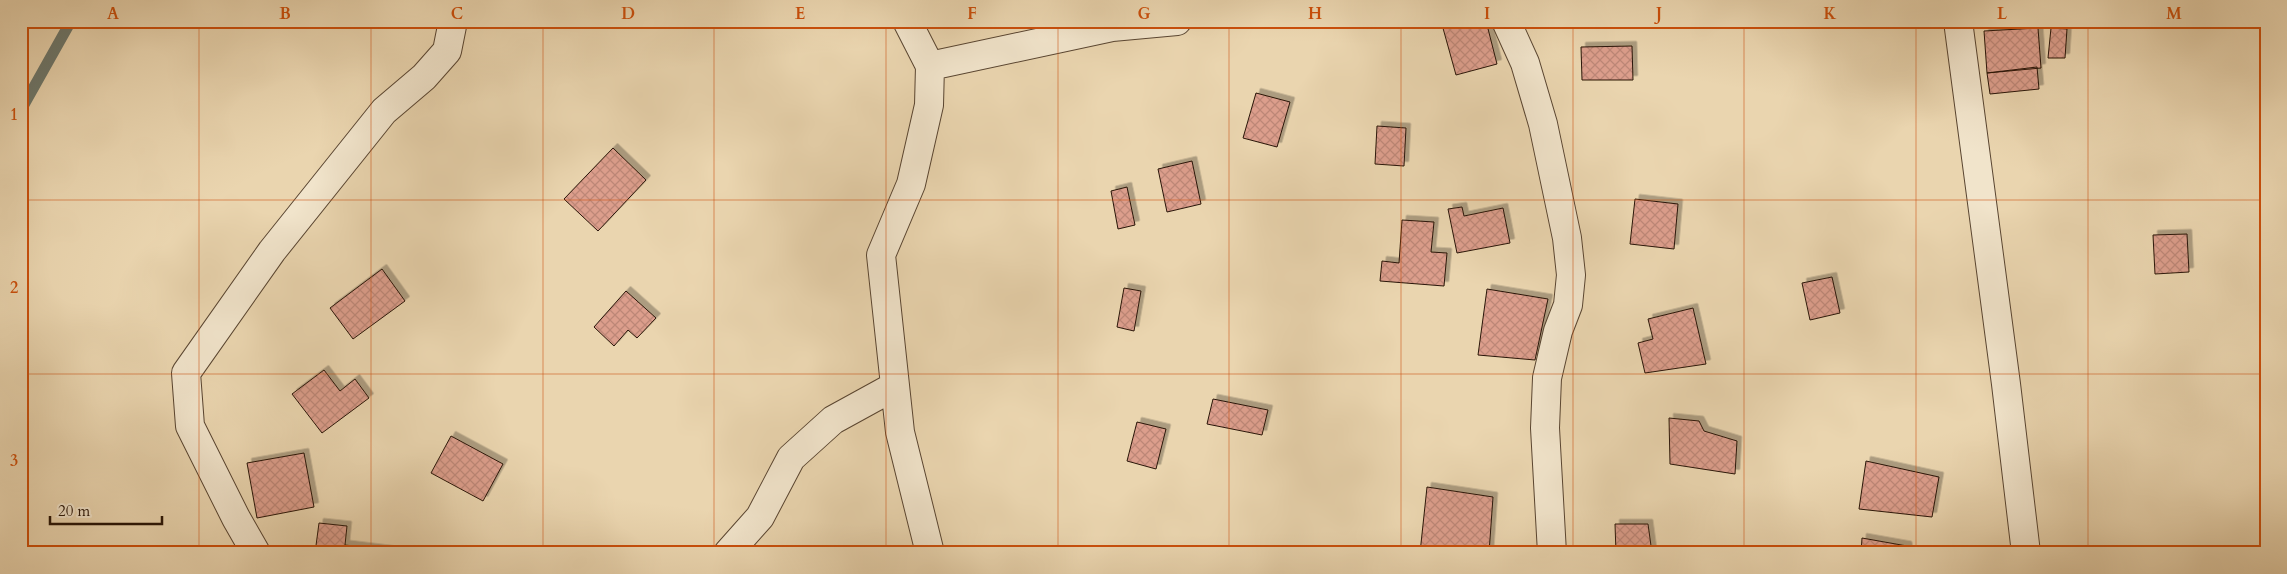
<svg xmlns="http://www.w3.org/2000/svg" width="2287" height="574" viewBox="0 0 2287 574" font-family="Cardo,serif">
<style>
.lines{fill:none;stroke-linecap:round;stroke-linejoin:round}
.stream{stroke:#6c776c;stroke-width:11}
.building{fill:url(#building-cross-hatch);stroke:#291507;filter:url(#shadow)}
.minor-casing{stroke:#594531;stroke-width:30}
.minor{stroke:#f1e4cb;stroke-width:28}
.grid{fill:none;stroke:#cb4f0b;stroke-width:1;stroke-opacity:0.55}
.neatline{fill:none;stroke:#cb4f0b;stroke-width:2}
.grid-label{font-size:16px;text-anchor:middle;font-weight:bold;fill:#cb4f0b}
</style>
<defs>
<pattern id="building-cross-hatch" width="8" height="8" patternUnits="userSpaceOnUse" patternTransform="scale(1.25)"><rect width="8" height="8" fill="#dc9e8c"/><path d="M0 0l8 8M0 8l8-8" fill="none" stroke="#bd8777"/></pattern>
<filter id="shadow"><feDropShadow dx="4.5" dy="-4.5" stdDeviation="0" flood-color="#0004"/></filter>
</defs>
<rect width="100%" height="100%" fill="#ead5af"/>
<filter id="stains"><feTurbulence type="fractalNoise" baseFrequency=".004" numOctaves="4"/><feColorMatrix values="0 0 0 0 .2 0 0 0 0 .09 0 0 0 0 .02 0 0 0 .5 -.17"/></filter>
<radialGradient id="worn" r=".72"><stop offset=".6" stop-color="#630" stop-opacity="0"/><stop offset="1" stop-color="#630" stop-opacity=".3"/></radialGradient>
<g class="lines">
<!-- stream -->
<path class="stream" d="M21 110 71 21"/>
</g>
<!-- building -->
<path class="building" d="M1441 21H1486L1497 64 1456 75Z
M1532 21H1561L1534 28Z
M2199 21H2228L2200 27Z
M2038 28 2041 68 1987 73 1984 31Z
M2051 28 2067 29 2065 58H2048Z
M1632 46 1633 80H1582L1581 47Z
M2037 67 2039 89 1990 94 1987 73Z
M1256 93 1290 102 1277 147 1243 138Z
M1377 126 1406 128 1404 166 1375 164Z
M613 148 646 180 598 231 564 199Z
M1192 161 1201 204 1167 212 1158 169Z
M1127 187 1135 225 1118 229 1111 191Z
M1635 199 1678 204 1674 249 1630 244Z
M1462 207 1464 216 1503 208 1510 243 1457 253 1448 209Z
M1402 220 1434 222 1431 252 1447 253 1444 286 1380 281 1382 261 1399 263Z
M2187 234 2189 272 2155 274 2153 235Z
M382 269 405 301 353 339 330 308Z
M1832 277 1840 313 1810 320 1802 283Z
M1124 288 1141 291 1134 331 1117 327Z
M1487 289 1548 299 1535 360 1478 355Z
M626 291 656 318 637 338 628 330 614 346 594 327Z
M1693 308 1706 364 1645 373 1638 343 1653 339 1648 319Z
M324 370 340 391 355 379 369 398 322 433 292 394Z
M1213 399 1268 410 1262 435 1207 424Z
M1669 418 1699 421 1704 431 1737 441 1735 474 1670 464Z
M1137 422 1166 429 1156 469 1127 461Z
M451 436 503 464 483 501 431 473Z
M304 453 314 507 257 518 247 463Z
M1866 461 1939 477 1932 517 1859 509Z
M1427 487 1493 497 1489 553H1420Z
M319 523 347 526 345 545 410 553H315Z
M1615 524H1648L1652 553H1616Z
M1862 538 1907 546 1908 553H1861Z"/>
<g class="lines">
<defs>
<path id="minor" d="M907 21 930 66 929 105 911 184 881 255 900 432 930 553
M1506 21 1525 63 1543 124 1567 238 1571 275 1568 305 1558 331 1547 378 1545 428 1552 553
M1958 21 2006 384 2026 553
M930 66 1112 27 1177 21
M256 553 236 518 190 426 186 373 272 251 384 111 424 77 447 51 453 21
M728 553 760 517 791 458 833 420 895 386"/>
</defs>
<!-- minor casing -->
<use href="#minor" class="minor-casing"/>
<!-- minor -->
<use href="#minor" class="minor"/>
</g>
<!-- grid -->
<path class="grid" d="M199 21V553M371 21V553M543 21V553M714 21V553M886 21V553M1058 21V553M1229 21V553M1401 21V553M1573 21V553M1744 21V553M1916 21V553M2088 21V553M21 200H2266M21 374H2266"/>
<!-- margin -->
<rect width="2287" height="574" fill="none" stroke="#ead5af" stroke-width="55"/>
<!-- scale -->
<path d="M50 516v8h112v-8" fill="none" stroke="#291507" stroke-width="2.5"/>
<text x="58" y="516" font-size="15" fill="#291507" stroke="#f1e4cb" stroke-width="4" paint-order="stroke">20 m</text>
<rect x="28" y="28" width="2232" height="518" class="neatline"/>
<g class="grid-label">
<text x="113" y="19">A</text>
<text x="285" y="19">B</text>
<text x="457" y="19">C</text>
<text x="628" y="19">D</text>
<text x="800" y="19">E</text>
<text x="972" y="19">F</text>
<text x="1144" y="19">G</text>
<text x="1315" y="19">H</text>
<text x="1487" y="19">I</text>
<text x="1659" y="19">J</text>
<text x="1830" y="19">K</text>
<text x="2002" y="19">L</text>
<text x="2174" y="19">M</text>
<text x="14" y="120">1</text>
<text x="14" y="293">2</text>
<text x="14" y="466">3</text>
</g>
<rect width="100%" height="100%" filter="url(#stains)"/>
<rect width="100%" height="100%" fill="url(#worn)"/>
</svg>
